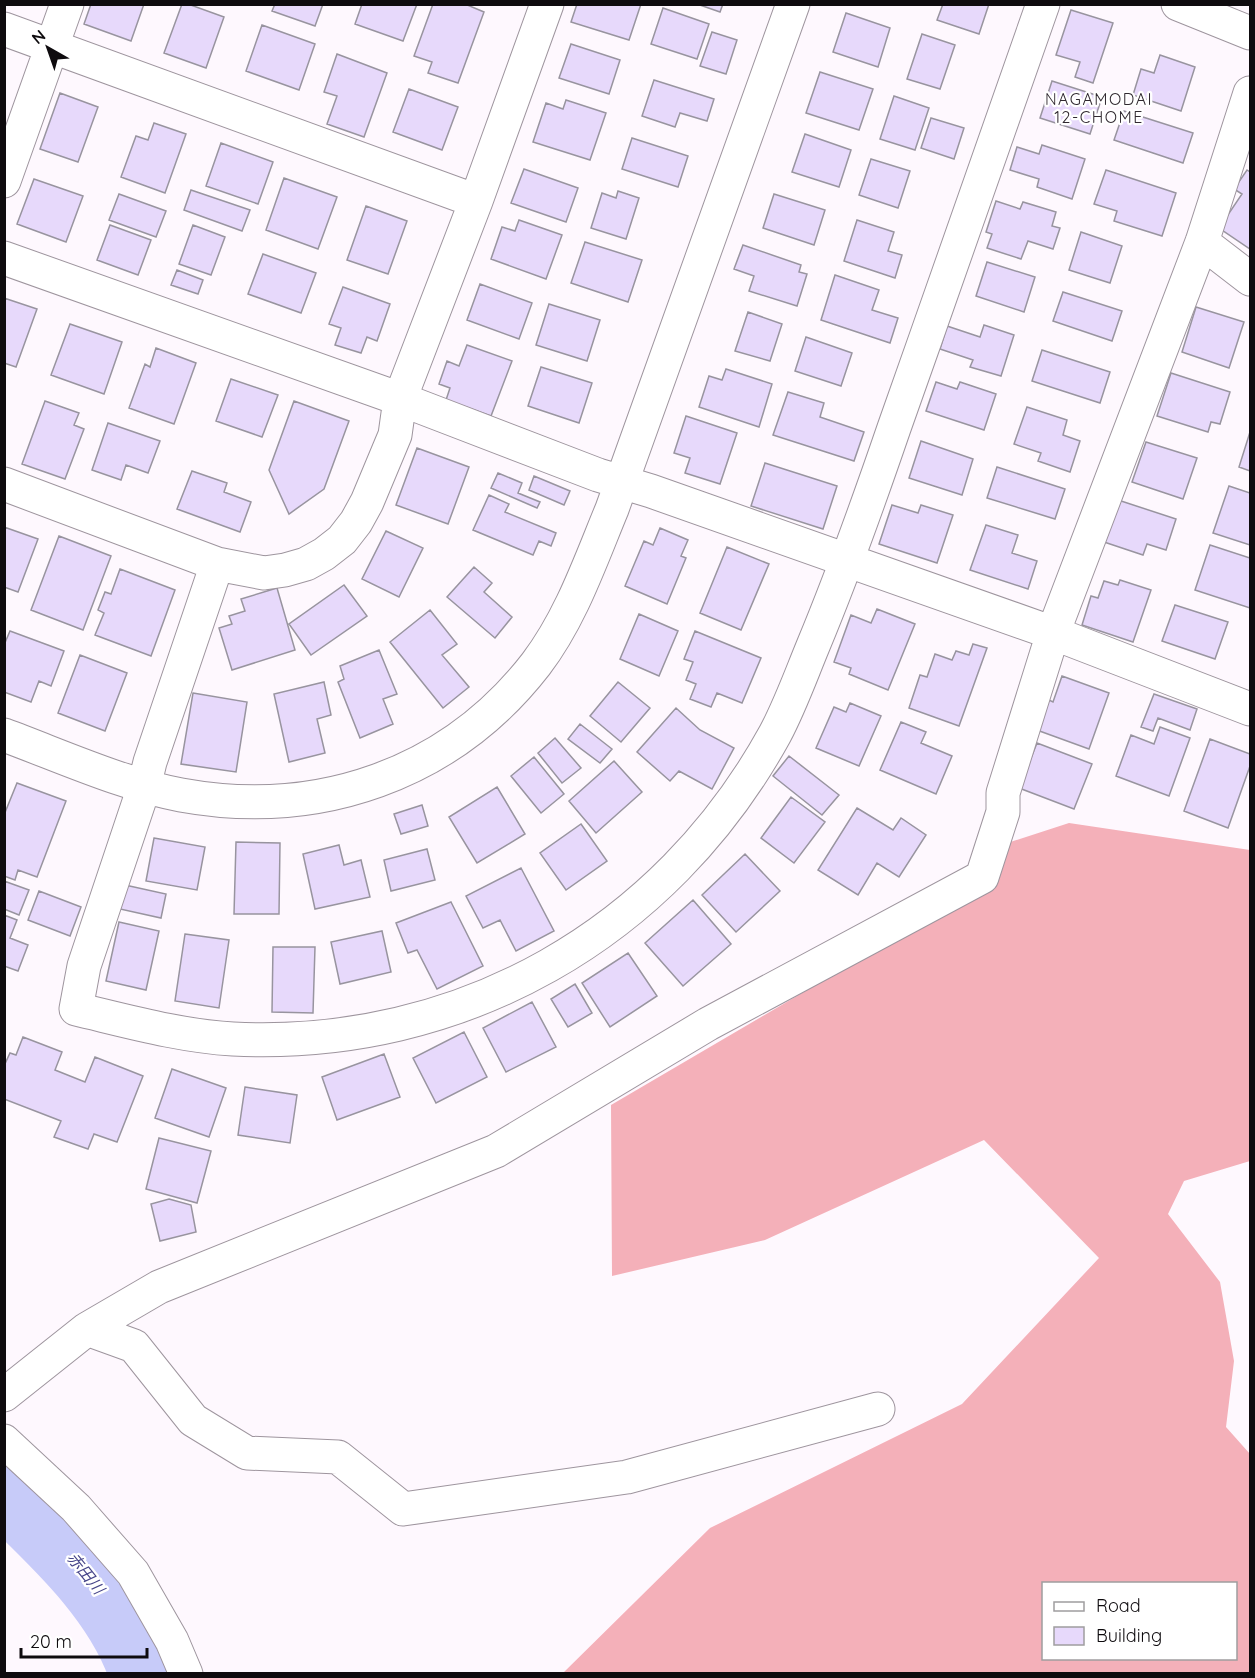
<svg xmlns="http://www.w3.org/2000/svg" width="1255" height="1678" viewBox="0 0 1255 1678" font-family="Quicksand,'Noto Sans JP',sans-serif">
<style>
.forest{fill:#f4b0b9;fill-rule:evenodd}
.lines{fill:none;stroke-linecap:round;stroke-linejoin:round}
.river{stroke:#c7cbf9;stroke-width:75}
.building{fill:#e7d9fb;stroke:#98949f;stroke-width:1.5}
.minor-casing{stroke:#9e959e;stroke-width:35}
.minor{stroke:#fff;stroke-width:33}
.labels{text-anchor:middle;stroke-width:4.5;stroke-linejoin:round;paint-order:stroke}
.neighbourhood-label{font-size:16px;letter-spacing:1.5px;fill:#302930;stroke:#fff}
.water-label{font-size:16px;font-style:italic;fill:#47468a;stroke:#fff}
</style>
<rect width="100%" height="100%" fill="#fef8fe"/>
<!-- forest -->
<path class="forest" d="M1069 823 1250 850V1161L1184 1181 1168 1214 1220 1282 1234 1361 1226 1427 1250 1454V1673L562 1674 710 1528 962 1404 1099 1258 984 1140 765 1240 612 1276 611 1105 988 884 1001 845ZM1044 1584H1236V1658H1044Z"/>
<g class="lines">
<!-- river -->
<path class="river" d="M4 1488C58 1540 124 1600 147 1674"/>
</g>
<!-- building -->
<path class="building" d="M91 4H144L131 41 84 24Z
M182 4H188L224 17 206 68 164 53Z
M275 4H323L315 26 272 11Z
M362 4H417L403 41 355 24Z
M433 4H465L484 12 458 83 428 73 432 62 414 56Z
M577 4H641L629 40 571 22Z
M697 4H723L720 12Z
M943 4H989L979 34 937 20Z
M663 8 709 24 697 59 651 44Z
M1071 10 1113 23 1093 83 1075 77 1080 62 1056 55Z
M846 13 890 28 878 67 833 52Z
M262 25 315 44 299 90 246 71Z
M712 32 737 40 726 74 700 66Z
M922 34 955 45 940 89 907 79Z
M571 44 620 60 609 94 559 78Z
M337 54 387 73 364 137 327 124 337 96 324 92Z
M1160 55 1195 67 1181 111 1133 95 1141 69 1154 73Z
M820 72 873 89 859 130 806 113Z
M654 80 714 99 707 121 680 113 675 127 642 116Z
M1052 81 1102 97 1090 134 1040 118Z
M409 89 458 107 442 150 393 132Z
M60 93 98 107 78 162 40 149Z
M894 96 929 108 915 150 880 139Z
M566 100 606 113 590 160 533 142 546 103 563 109Z
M1124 111 1193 133 1183 163 1114 140Z
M931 118 964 128 954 159 921 148Z
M154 123 186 134 165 193 121 177 136 136 148 140Z
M805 134 851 150 839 187 792 172Z
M632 138 688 156 678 187 622 169Z
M221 143 273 162 258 204 206 186Z
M1042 145 1085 159 1072 199 1037 187 1039 179 1010 170 1017 147 1039 154Z
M871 159 910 171 898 208 859 195Z
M524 169 578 188 566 222 511 203Z
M1106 170 1176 193 1162 236 1114 221 1117 211 1094 204Z
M1247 170 1250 172V249L1219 228 1242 194 1234 189Z
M284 178 337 197 318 249 266 230Z
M34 179 83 196 66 242 17 224Z
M191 190 250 210 242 231 184 210Z
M618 191 639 198 626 239 591 228 602 193 616 198Z
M119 194 166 211 156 237 109 220Z
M774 194 825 210 814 245 763 228Z
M996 201 1020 209 1023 202 1056 212 1052 226 1060 228 1053 249 1028 241 1021 259 987 248 992 234 986 232Z
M366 206 407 221 388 274 347 260Z
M519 220 562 235 546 279 491 259 502 227 515 231Z
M857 220 894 232 888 251 902 255 895 278 844 261Z
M110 225 151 240 138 275 97 260Z
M193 225 225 237 211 275 179 264Z
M1081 232 1122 246 1110 283 1069 270Z
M585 242 642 260 628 302 571 283Z
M743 245 801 265 799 272 807 274 797 306 749 291 754 276 734 269Z
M263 254 316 273 301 313 248 294Z
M987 262 1035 277 1024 312 976 296Z
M177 270 203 280 198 294 171 285Z
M835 275 879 290 872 310 898 318 890 343 821 320Z
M480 284 532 303 519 339 467 320Z
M343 287 390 304 377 341 367 337 361 353 335 345 341 328 329 324Z
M1063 292 1122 311 1112 341 1053 321Z
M4 298 37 309 16 367 4 363Z
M549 304 600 320 587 361 536 345Z
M1196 307 1244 322 1229 368 1182 352Z
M748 312 782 324 770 361 735 351Z
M70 324 122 342 104 394 51 375Z
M984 325 1014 335 1001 376 970 367 973 360 940 349 947 326 980 337Z
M806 337 852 353 841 386 795 371Z
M467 345 512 361 491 416 446 400 450 388 439 384 447 361 459 366Z
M156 348 196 363 174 424 129 408 145 364 150 367Z
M1042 350 1110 372 1100 403 1032 381Z
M541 367 592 383 579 423 528 406Z
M726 369 772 384 759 427 699 407 709 376 722 380Z
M1171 373 1230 392 1220 424 1211 422 1208 432 1157 416Z
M231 379 278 395 262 437 216 421Z
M936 382 957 389 960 382 996 394 984 430 926 411Z
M788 392 824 403 820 417 864 432 854 461 773 435Z
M45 401 79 413 74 425 84 429 65 479 22 464Z
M294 401 349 421 324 489 289 514 269 470Z
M1027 407 1067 420 1063 435 1080 441 1070 472 1038 461 1041 453 1014 444Z
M686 416 737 433 720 484 685 473 690 458 674 453Z
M108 423 160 441 148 473 126 465 121 480 92 470Z
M1250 432V471L1239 467Z
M921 441 973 459 962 495 909 478Z
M1146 442 1197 458 1183 499 1132 482Z
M417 448 469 467 448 524 396 505Z
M765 463 837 486 823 529 751 506Z
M997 467 1065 489 1055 519 987 498Z
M192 471 227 483 224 492 251 502 240 532 177 509Z
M498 473 522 483 518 493 540 502 537 508 491 488Z
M534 476 570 491 564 505 529 490Z
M1229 486 1250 493V545L1213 533Z
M489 495 509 504 505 512 556 533 551 546 539 541 533 555 473 530Z
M1115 499 1176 519 1166 550 1147 544 1143 555 1101 541Z
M892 505 918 513 921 505 953 515 937 563 879 544Z
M986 525 1018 535 1012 553 1037 561 1028 589 970 570Z
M4 527 38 539 18 592 4 587Z
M660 528 688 540 681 556 686 558 667 604 625 586 644 541 653 545Z
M386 531 423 548 399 597 362 579Z
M59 536 111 556 83 630 31 610Z
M1210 545 1250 558V608L1195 590Z
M727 547 769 564 741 630 700 613Z
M474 567 492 583 484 592 512 617 495 638 447 597Z
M120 569 175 590 151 656 95 635 104 613 98 610 105 592 111 594Z
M1120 580 1151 590 1133 642 1082 625 1091 596 1098 598 1104 581 1118 585Z
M344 585 367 616 311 655 289 624Z
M277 588 295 650 232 670 219 628 232 624 229 616 245 611 241 599Z
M1175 605 1228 622 1215 659 1162 641Z
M877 609 915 624 888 690 849 674 851 668 834 662 851 615 871 623Z
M430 610 457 644 442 655 469 687 443 708 390 642Z
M639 614 678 631 659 676 620 659Z
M10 631 64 651 51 686 39 681 31 702 4 692V645Z
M695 631 761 658 742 703 717 693 711 707 690 699 696 684 686 680 693 662 684 659Z
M973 644 987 648 959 726 909 708 920 675 927 677 935 654 952 660 956 651 969 655Z
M379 650 397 694 383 699 393 724 360 738 338 682 344 679 340 666Z
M80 655 127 673 105 731 58 713Z
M1062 676 1109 693 1089 749 1034 729 1045 698 1053 702Z
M324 682 331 715 317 719 325 753 289 762 274 694Z
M618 682 650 708 621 742 590 716Z
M193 693 247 702 236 772 181 764Z
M1154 694 1197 709 1190 730 1158 718 1153 731 1141 727Z
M850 703 881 716 859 766 816 748 834 707 846 712Z
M676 708 700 730 734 748 712 789 679 771 670 781 637 752Z
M901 722 926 732 921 743 952 756 936 794 880 770Z
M580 724 612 749 600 763 568 739Z
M1160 727 1190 738 1169 796 1116 776 1131 735 1154 744Z
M555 738 581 768 562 783 538 753Z
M1210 739 1250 754V766L1228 828 1184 811Z
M1037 743 1092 764 1074 809 1019 788Z
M789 756 839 795 822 815 773 776Z
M534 757 564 794 541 813 511 776Z
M614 761 642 792 596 833 569 801Z
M17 783 66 801 37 877 18 870 15 880 4 876V815Z
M497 787 525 834 477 863 449 817Z
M791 797 825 822 794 863 761 838Z
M422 805 428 826 401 834 394 814Z
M857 808 893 830 901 818 926 835 899 877 877 863 858 895 818 870Z
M581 824 607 861 566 890 540 853Z
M154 838 205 847 197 890 146 881Z
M236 842 280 843 279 914H234Z
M339 845 344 865 361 860 370 897 315 909 303 854Z
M427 849 435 880 391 891 384 860Z
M745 854 780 891 736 932 702 895Z
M521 868 554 931 516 951 500 920 483 928 466 896Z
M4 881 29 890 19 915 4 909Z
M125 885 166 894 161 918 120 909Z
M39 891 81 907 70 936 28 920Z
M693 900 731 944 683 986 645 943Z
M451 902 483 966 437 989 417 950 408 953 396 923Z
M4 915 17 920 10 938 28 945 18 971 4 966Z
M119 922 159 931 146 990 106 981Z
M382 931 391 972 340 984 331 942Z
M185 934 229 940 219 1008 175 1001Z
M273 947H315L313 1013 272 1012Z
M628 953 657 996 610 1027 582 983Z
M575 984 592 1013 568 1027 551 999Z
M532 1002 556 1047 506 1072 483 1028Z
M464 1032 487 1077 436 1103 413 1058Z
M23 1037 62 1052 55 1070 85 1082 95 1057 143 1076 117 1142 94 1134 88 1149 54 1137 61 1121 4 1099V1066L10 1053 16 1055Z
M384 1054 400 1097 337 1120 322 1077Z
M172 1069 226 1088 209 1137 155 1118Z
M245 1087 297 1095 290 1143 238 1135Z
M159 1138 211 1151 197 1203 146 1189Z
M169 1199 191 1205 196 1232 160 1241 151 1204Z"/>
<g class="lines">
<defs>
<path id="minor" d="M1178 4 1250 33
M4 29 476 201
M4 181 67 4
M1202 242 1250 279
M4 258 400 399 598 475 651 491 1053 633 1250 709
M4 484 217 564 264 573 285 570 306 564 324 554 342 540 356 522 367 502 395 435 400 399 476 201 547 4
M217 564 150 762 144 787 84 966 76 1009C127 1021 180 1036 233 1039 461 1050 665 934 775 734 790 706 801 675 813 646 843 574 869 501 894 428 944 287 993 146 1043 4
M4 735C61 756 122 784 181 795 318 820 450 775 536 664 571 618 590 562 612 509L793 4
M87 1329 134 1346 193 1420 247 1453 338 1457 403 1509 627 1477 878 1409
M4 1395 87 1329 159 1287 496 1151 708 1024 982 877 1003 812V793L1053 633 1202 242 1250 93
M4 1441 76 1508 133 1573 172 1641 186 1674"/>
</defs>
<!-- minor casing -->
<use href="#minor" class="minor-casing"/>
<!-- minor -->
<use href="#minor" class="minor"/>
</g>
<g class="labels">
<!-- neighbourhood labels -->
<g class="neighbourhood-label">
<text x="1099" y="105">NAGAMODAI<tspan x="1099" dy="18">12-CHOME</tspan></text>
</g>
<!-- water labels -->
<g class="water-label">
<text transform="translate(86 1573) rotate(51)" y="6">赤田川</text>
</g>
</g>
<!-- border -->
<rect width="1255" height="1678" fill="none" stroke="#0e0b0e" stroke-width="12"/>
<!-- legend -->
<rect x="1042" y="1582" width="195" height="78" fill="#ffffff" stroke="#9f9d9f" stroke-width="1.5"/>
<rect x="1054" y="1602" width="30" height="9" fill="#ffffff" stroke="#9f9d9f" stroke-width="1.5"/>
<text x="1096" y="1612" font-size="18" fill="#0e0b0e">Road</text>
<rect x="1054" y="1627" width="30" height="18" fill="#e7d9fb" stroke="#9f9d9f" stroke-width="1.5"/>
<text x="1096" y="1642" font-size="18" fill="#0e0b0e">Building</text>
<!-- north arrow -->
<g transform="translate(48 48) rotate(320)" stroke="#ffffff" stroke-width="4.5" paint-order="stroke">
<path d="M0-4.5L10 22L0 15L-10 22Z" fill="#0e0b0e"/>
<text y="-9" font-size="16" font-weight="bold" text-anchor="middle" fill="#0e0b0e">N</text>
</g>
<!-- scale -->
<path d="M21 1648v9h126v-9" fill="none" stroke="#0e0b0e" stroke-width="3"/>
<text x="30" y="1648" font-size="18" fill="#0e0b0e" stroke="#ffffff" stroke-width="4.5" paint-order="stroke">20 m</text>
</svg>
